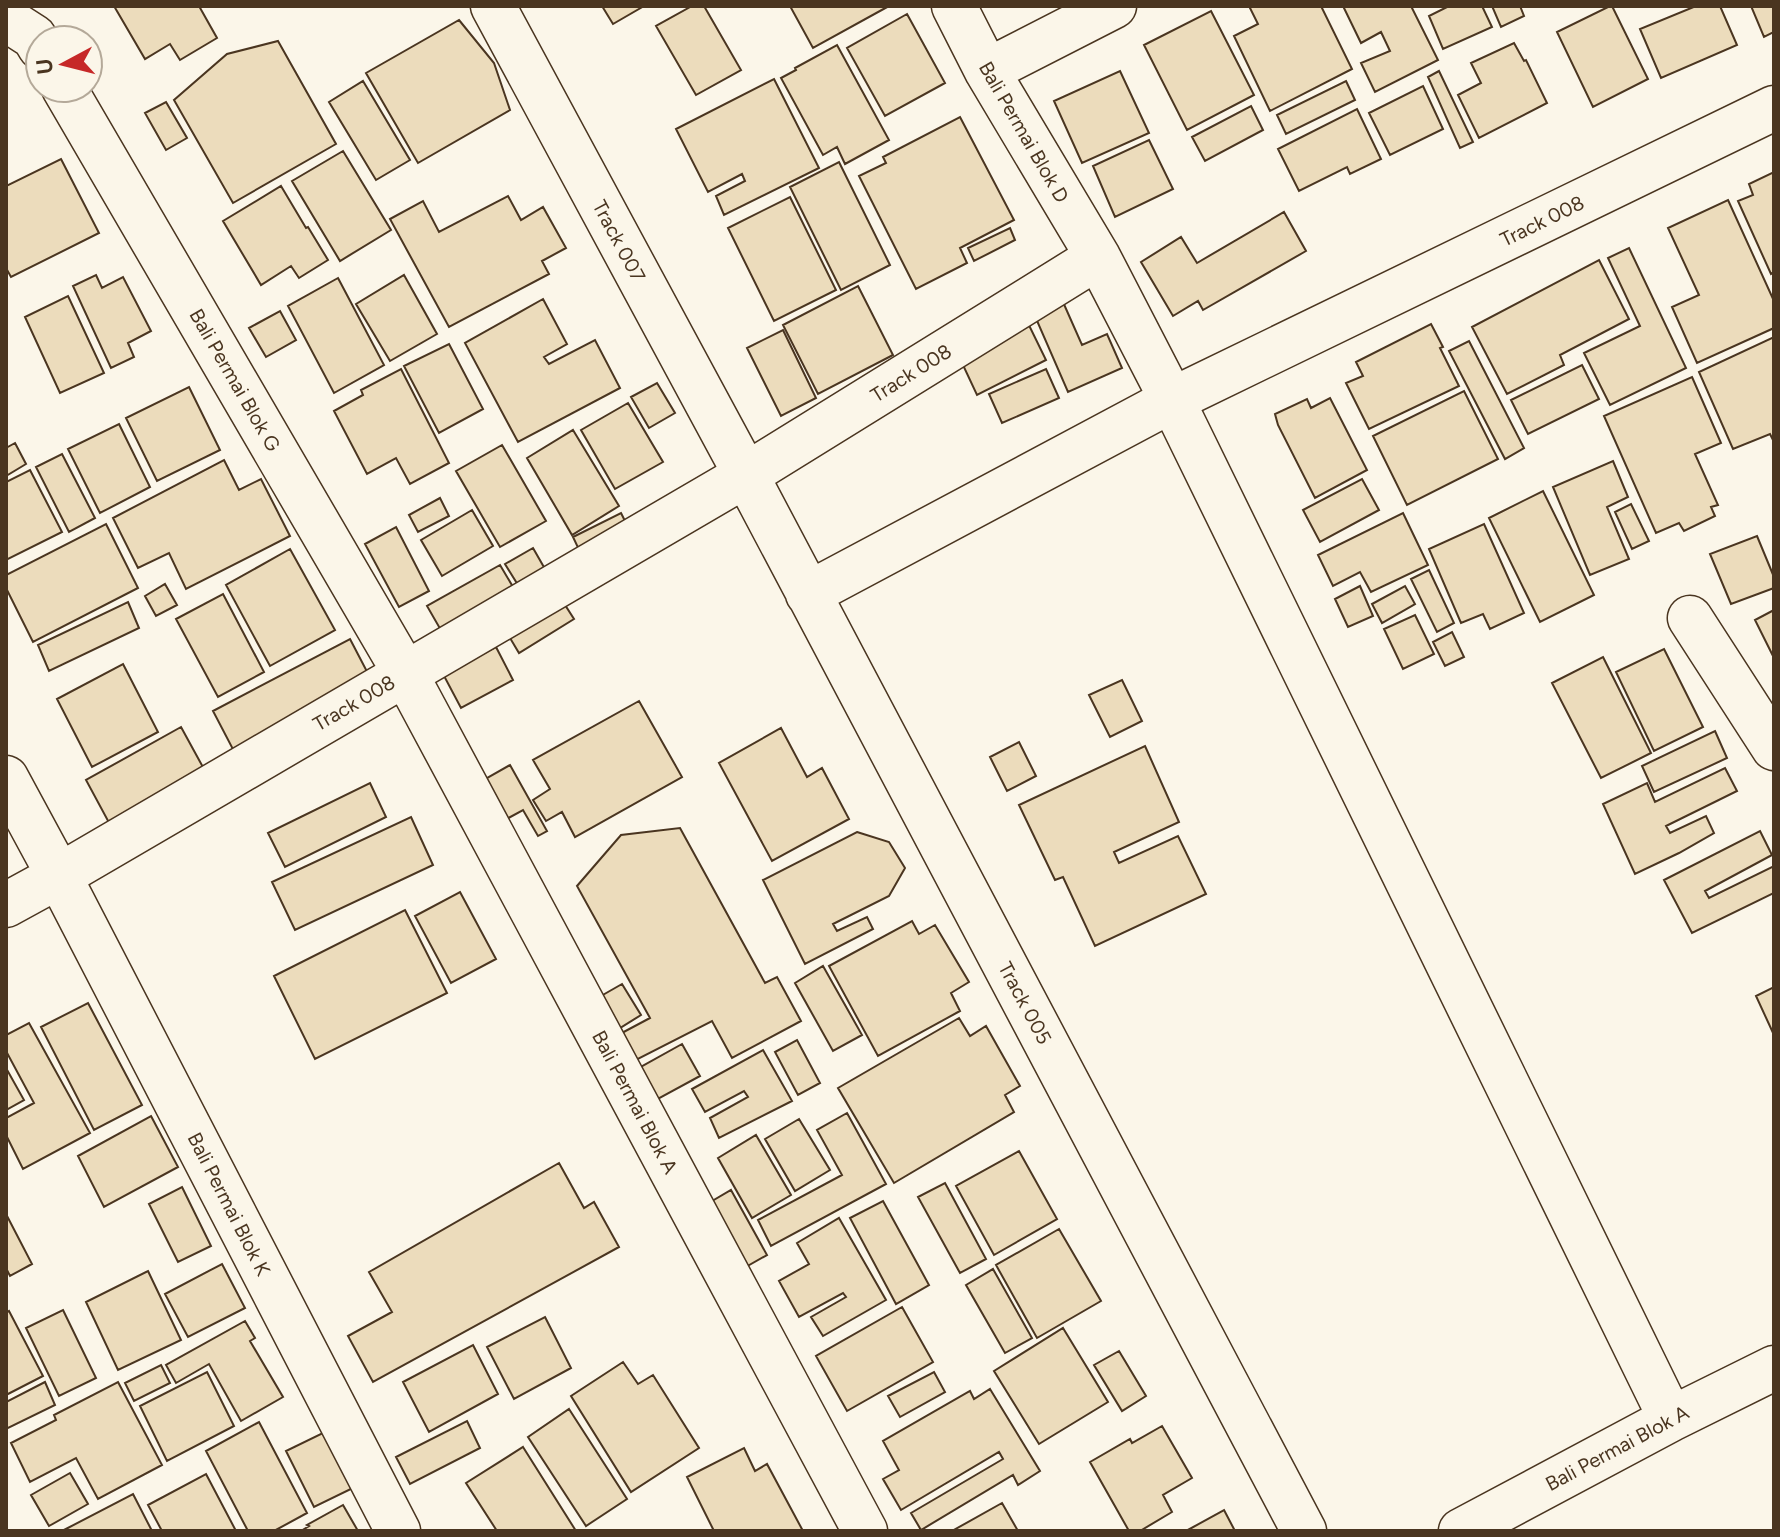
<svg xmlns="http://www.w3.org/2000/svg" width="1780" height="1537" viewBox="0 0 1780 1537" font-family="Figtree,sans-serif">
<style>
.building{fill:#ecdcbc;stroke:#4a3520;stroke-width:2}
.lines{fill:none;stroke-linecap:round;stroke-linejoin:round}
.minor-casing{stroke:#4a3520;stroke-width:47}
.minor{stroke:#fbf6e9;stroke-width:44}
.labels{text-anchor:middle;stroke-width:6;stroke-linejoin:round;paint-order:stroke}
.street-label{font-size:20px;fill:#4a3520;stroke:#fbf6e9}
</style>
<rect width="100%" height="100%" fill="#fbf6e9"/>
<!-- building -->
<path class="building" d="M114 6H199L217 38 180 60 170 44 145 59Z
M602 6H644L613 24Z
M692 6H704L741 70 696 95 656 26Z
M790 6H889L813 48Z
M1249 6H1321L1352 69 1270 111 1234 36 1258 24Z
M1343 6H1411L1438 60 1375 92 1361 63 1390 51 1381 32 1361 43Z
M1449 6H1482L1492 27 1443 49 1429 16Z
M1492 6H1520L1524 16 1501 27Z
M1610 6H1612L1648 79 1593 107 1557 32Z
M1696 6H1720L1737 45 1661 78 1640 29Z
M1751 6H1774V32L1764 37Z
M1211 11 1254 95 1187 130 1144 45Z
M907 14 945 83 885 116 847 48Z
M459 20 494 63 510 110 418 163 366 73Z
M278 41 336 144 233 203 174 100 227 54Z
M1514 43 1524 61 1526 60 1547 103 1479 138 1458 95 1481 83 1471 63Z
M837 45 889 140 845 164 837 147 823 155 781 78 796 70 795 68Z
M1120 71 1149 133 1082 163 1054 101Z
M1439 71 1473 142 1460 148 1428 77Z
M774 79 819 168 724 215 716 196 745 181 742 174 708 192 676 129Z
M363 81 410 160 376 180 329 102Z
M1346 81 1355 100 1286 134 1277 115Z
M1423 86 1443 129 1390 155 1369 113Z
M166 102 187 138 166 150 145 113Z
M1251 106 1263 130 1205 161 1192 137Z
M1357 109 1381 159 1350 174 1347 167 1299 191 1278 149Z
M960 117 1014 220 960 248 967 263 916 289 859 176 886 163 883 157Z
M1149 140 1173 189 1115 217 1093 166Z
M343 151 391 230 340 261 292 181Z
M61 159 99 233 11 277 6 268V186Z
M839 162 890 265 841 290 790 187Z
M1774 172V272L1771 274 1738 201 1753 195 1749 184Z
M281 186 306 228 308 227 328 260 299 278 291 266 261 285 223 221Z
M508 196 521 220 543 207 566 248 542 261 549 274 449 327 390 219 423 201 439 232Z
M790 197 836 290 774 321 728 228Z
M1728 200 1774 301V328L1697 363 1672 307 1699 295 1668 228Z
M1284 212 1306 251 1203 310 1198 301 1173 316 1141 262 1181 237 1197 263Z
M1010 228 1015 240 974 261 968 248Z
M1629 248 1686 368 1610 405 1584 353 1640 326 1608 258Z
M1599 260 1629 319 1560 355 1564 365 1507 394 1472 327Z
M96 275 102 288 123 277 151 331 128 343 134 357 111 368 73 286Z
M404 275 437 334 390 361 356 304Z
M338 278 384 365 334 393 288 306Z
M858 286 893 355 818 394 783 325Z
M1059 293 1082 345 1107 334 1122 368 1068 392 1031 307Z
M68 296 104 373 60 393 25 317Z
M543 299 567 344 544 357 549 364 595 340 620 388 518 442 465 343Z
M280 311 296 340 266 357 249 328Z
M1024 315 1046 360 977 395 955 348Z
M1431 324 1443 347 1440 348 1459 386 1369 429 1346 383 1363 376 1356 362Z
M783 330 816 398 781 416 747 348Z
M1774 337V442L1770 434 1733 449 1699 372Z
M1469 341 1524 448 1505 459 1449 351Z
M449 344 483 409 439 433 404 366Z
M1582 365 1599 399 1528 434 1511 400Z
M401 369 449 463 410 484 396 458 367 474 334 411 363 395 361 390Z
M1046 369 1059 398 1002 423 989 394Z
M1692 377 1721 443 1695 454 1718 505 1711 507 1715 516 1684 531 1679 523 1656 533 1604 416Z
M657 383 675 413 649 428 631 397Z
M189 387 220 450 157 481 126 418Z
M1464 391 1498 459 1407 505 1373 436Z
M1330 398 1367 470 1315 498 1278 425 1275 414 1307 399 1311 408Z
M628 403 663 462 615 489 581 430Z
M119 424 150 487 100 513 68 449Z
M573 430 619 506 572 535 527 458Z
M15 443 26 464 6 476V448Z
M502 445 546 521 500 547 456 471Z
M62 454 95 518 69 532 36 467Z
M224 460 239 490 261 479 290 536 186 589 169 553 138 568 113 518Z
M1613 461 1628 497 1607 507 1629 559 1590 575 1553 487Z
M30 470 62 532 6 560V482Z
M1362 479 1379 510 1320 542 1303 510Z
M1543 491 1594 595 1540 622 1489 518Z
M440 498 449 516 418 532 409 515Z
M1631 504 1649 541 1632 549 1615 512Z
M472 510 493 546 442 576 421 540Z
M621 513 629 529 581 554 573 537Z
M1403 513 1428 565 1371 592 1360 572 1333 586 1318 555Z
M106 524 138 588 33 642 6 588V575Z
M1484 524 1524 613 1490 629 1483 614 1461 623 1429 549Z
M396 527 429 591 399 607 365 544Z
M1757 536 1774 577V588L1731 604 1710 554Z
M533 548 549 576 523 593 505 564Z
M290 549 335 630 270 666 226 585Z
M500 565 519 597 446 639 427 606Z
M1429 570 1454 623 1437 632 1411 579Z
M165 584 177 605 156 616 145 596Z
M1360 586 1373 616 1348 627 1335 599Z
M1405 586 1415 604 1382 623 1372 604Z
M223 594 264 672 218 697 176 619Z
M558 594 574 619 519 653 504 628Z
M128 602 139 628 49 671 38 645Z
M1774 610V658L1755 620Z
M1415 615 1434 654 1403 669 1384 629Z
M1452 632 1464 657 1445 666 1433 642Z
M350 639 374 685 237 757 213 711Z
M496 647 513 680 461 708 443 674Z
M1664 649 1703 727 1654 751 1616 672Z
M1603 657 1651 753 1601 778 1552 683Z
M123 664 158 732 92 767 57 699Z
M1122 680 1142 721 1110 737 1089 695Z
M639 701 682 777 575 837 562 812 546 821 533 800 550 789 533 760Z
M181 727 210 780 114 832 86 780Z
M781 728 807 777 822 768 849 819 772 861 719 763Z
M1715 731 1727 758 1654 792 1642 766Z
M1019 742 1036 776 1007 791 990 757Z
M1145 746 1179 822 1114 852 1119 863 1178 836 1206 894 1095 946 1063 877 1055 880 1019 805Z
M510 765 547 831 538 836 523 810 503 821 482 781Z
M1725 768 1737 791 1666 826 1670 833 1706 816 1714 833 1679 853 1635 874 1603 804 1647 783 1655 802Z
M370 783 386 817 285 867 268 833Z
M411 817 433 865 295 930 272 882Z
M680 828 765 983 777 977 801 1021 732 1058 712 1021 632 1062 618 1035 650 1018 577 886 621 835Z
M1760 831 1772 855 1705 891 1709 898 1774 866V893L1692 933 1664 880Z
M857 832 889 842 905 868 889 896 833 924 837 931 867 917 873 929 805 964 763 880Z
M460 892 496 959 451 983 415 916Z
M405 910 447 993 315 1059 274 976Z
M912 921 919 934 935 925 969 982 951 993 960 1011 878 1056 829 966Z
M823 966 862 1035 833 1051 795 983Z
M622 984 641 1015 620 1028 601 996Z
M1774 987V1035L1756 996Z
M88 1003 142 1105 94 1130 41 1027Z
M959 1018 970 1036 986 1026 1020 1086 1005 1095 1014 1112 894 1183 838 1088Z
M29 1023 90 1133 23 1169 6 1135V1118L34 1103 6 1051V1035Z
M797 1040 820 1083 798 1095 775 1052Z
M682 1044 700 1076 656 1100 639 1068Z
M763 1050 792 1101 719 1138 710 1118 748 1097 744 1091 705 1112 692 1089Z
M6 1068 24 1100 6 1110Z
M847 1113 886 1184 771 1246 758 1220 842 1175 817 1130Z
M151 1116 178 1167 104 1207 78 1156Z
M799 1119 830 1170 795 1191 765 1139Z
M756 1135 791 1195 752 1218 718 1158Z
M1019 1151 1057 1219 994 1255 956 1186Z
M559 1163 584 1208 594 1202 619 1247 373 1382 348 1336 392 1312 369 1272Z
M945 1183 986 1259 960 1273 918 1197Z
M182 1187 211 1246 178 1262 149 1204Z
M731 1190 767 1255 744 1268 707 1204Z
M883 1201 929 1285 896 1304 850 1218Z
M6 1214 32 1264 10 1276 6 1268Z
M839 1218 886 1300 823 1336 811 1317 846 1297 843 1293 799 1317 779 1281 809 1264 797 1243Z
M1059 1229 1101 1301 1037 1338 996 1265Z
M222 1264 245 1308 188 1337 165 1294Z
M993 1269 1032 1338 1005 1353 966 1285Z
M148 1271 181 1340 118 1370 86 1302Z
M902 1307 933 1362 847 1411 816 1356Z
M63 1310 96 1378 59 1396 26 1328Z
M9 1311 43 1376 6 1395V1313Z
M545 1317 571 1368 514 1399 487 1347Z
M245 1321 255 1338 250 1341 283 1397 241 1421 209 1364 176 1383 166 1365Z
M1063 1328 1108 1402 1039 1444 994 1371Z
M473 1345 498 1394 429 1432 403 1382Z
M1119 1351 1146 1396 1122 1411 1094 1365Z
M623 1362 638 1384 653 1375 699 1448 631 1492 571 1396Z
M161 1365 170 1383 134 1401 125 1383Z
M207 1372 234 1426 167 1461 140 1406Z
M934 1372 945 1392 900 1417 888 1396Z
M45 1382 55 1405 6 1429V1402Z
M118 1382 162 1465 98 1499 76 1458 30 1482 11 1443 56 1420 54 1415Z
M990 1389 1040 1471 1018 1485 1013 1475 921 1530 911 1513 1003 1459 999 1452 901 1510 883 1479 899 1470 883 1441 970 1391 974 1399Z
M569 1409 627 1499 586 1526 528 1437Z
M467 1421 480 1448 410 1484 396 1457Z
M259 1422 307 1513 274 1531H248L206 1451Z
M1162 1426 1192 1478 1163 1495 1172 1512 1140 1531H1129L1090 1462 1130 1439 1132 1443Z
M329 1430 357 1486 314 1507 286 1451Z
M523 1447 576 1531H497L466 1483Z
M744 1448 755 1471 767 1464 803 1531H714L687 1477Z
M70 1473 88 1504 49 1526 31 1495Z
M206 1474 236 1531H162L148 1505Z
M133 1494 152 1531H62Z
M1002 1503 1018 1531H952Z
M343 1505 358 1531H301L309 1526 307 1525Z
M1224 1510 1235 1531H1186Z"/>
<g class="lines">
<defs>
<path id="minor" d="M493 6 746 475 1304 1531
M954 6 987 71 1098 257 1172 400 1774 108
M6 19 34 37 40 47
M987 71 1114 6
M64 88 405 673 865 1531
M808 594 1172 400 1671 1419
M1690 618 1774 748
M6 778 59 876 398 1531
M6 905 59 876 746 475 1098 257
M1461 1531 1671 1419 1774 1368"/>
</defs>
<!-- minor casing -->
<use href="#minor" class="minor-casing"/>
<!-- minor -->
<use href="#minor" class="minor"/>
</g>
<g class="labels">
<!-- street labels -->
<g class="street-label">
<text transform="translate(1024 132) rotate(60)" y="7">Bali Permai Blok D</text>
<text transform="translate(1542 221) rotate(-26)" y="7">Track 008</text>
<text transform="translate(619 241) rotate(62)" y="7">Track 007</text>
<text transform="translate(911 373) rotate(-32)" y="7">Track 008</text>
<text transform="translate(235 380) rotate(60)" y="7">Bali Permai Blok G</text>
<text transform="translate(354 703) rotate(-30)" y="7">Track 008</text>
<text transform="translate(1025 1003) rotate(62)" y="7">Track 005</text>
<text transform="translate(635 1102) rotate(62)" y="7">Bali Permai Blok A</text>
<text transform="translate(229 1204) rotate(63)" y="7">Bali Permai Blok K</text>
<text transform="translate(1617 1448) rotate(-28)" y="7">Bali Permai Blok A</text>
</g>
</g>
<!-- border -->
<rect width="1780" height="1537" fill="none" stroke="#4a3520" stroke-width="16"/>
<!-- north arrow -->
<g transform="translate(64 64) rotate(263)"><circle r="38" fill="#fbf6e9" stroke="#b4a999" stroke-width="2"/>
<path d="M0-6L14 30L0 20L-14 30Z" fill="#c62828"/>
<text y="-12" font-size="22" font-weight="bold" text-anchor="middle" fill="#4a3520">U</text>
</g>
</svg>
